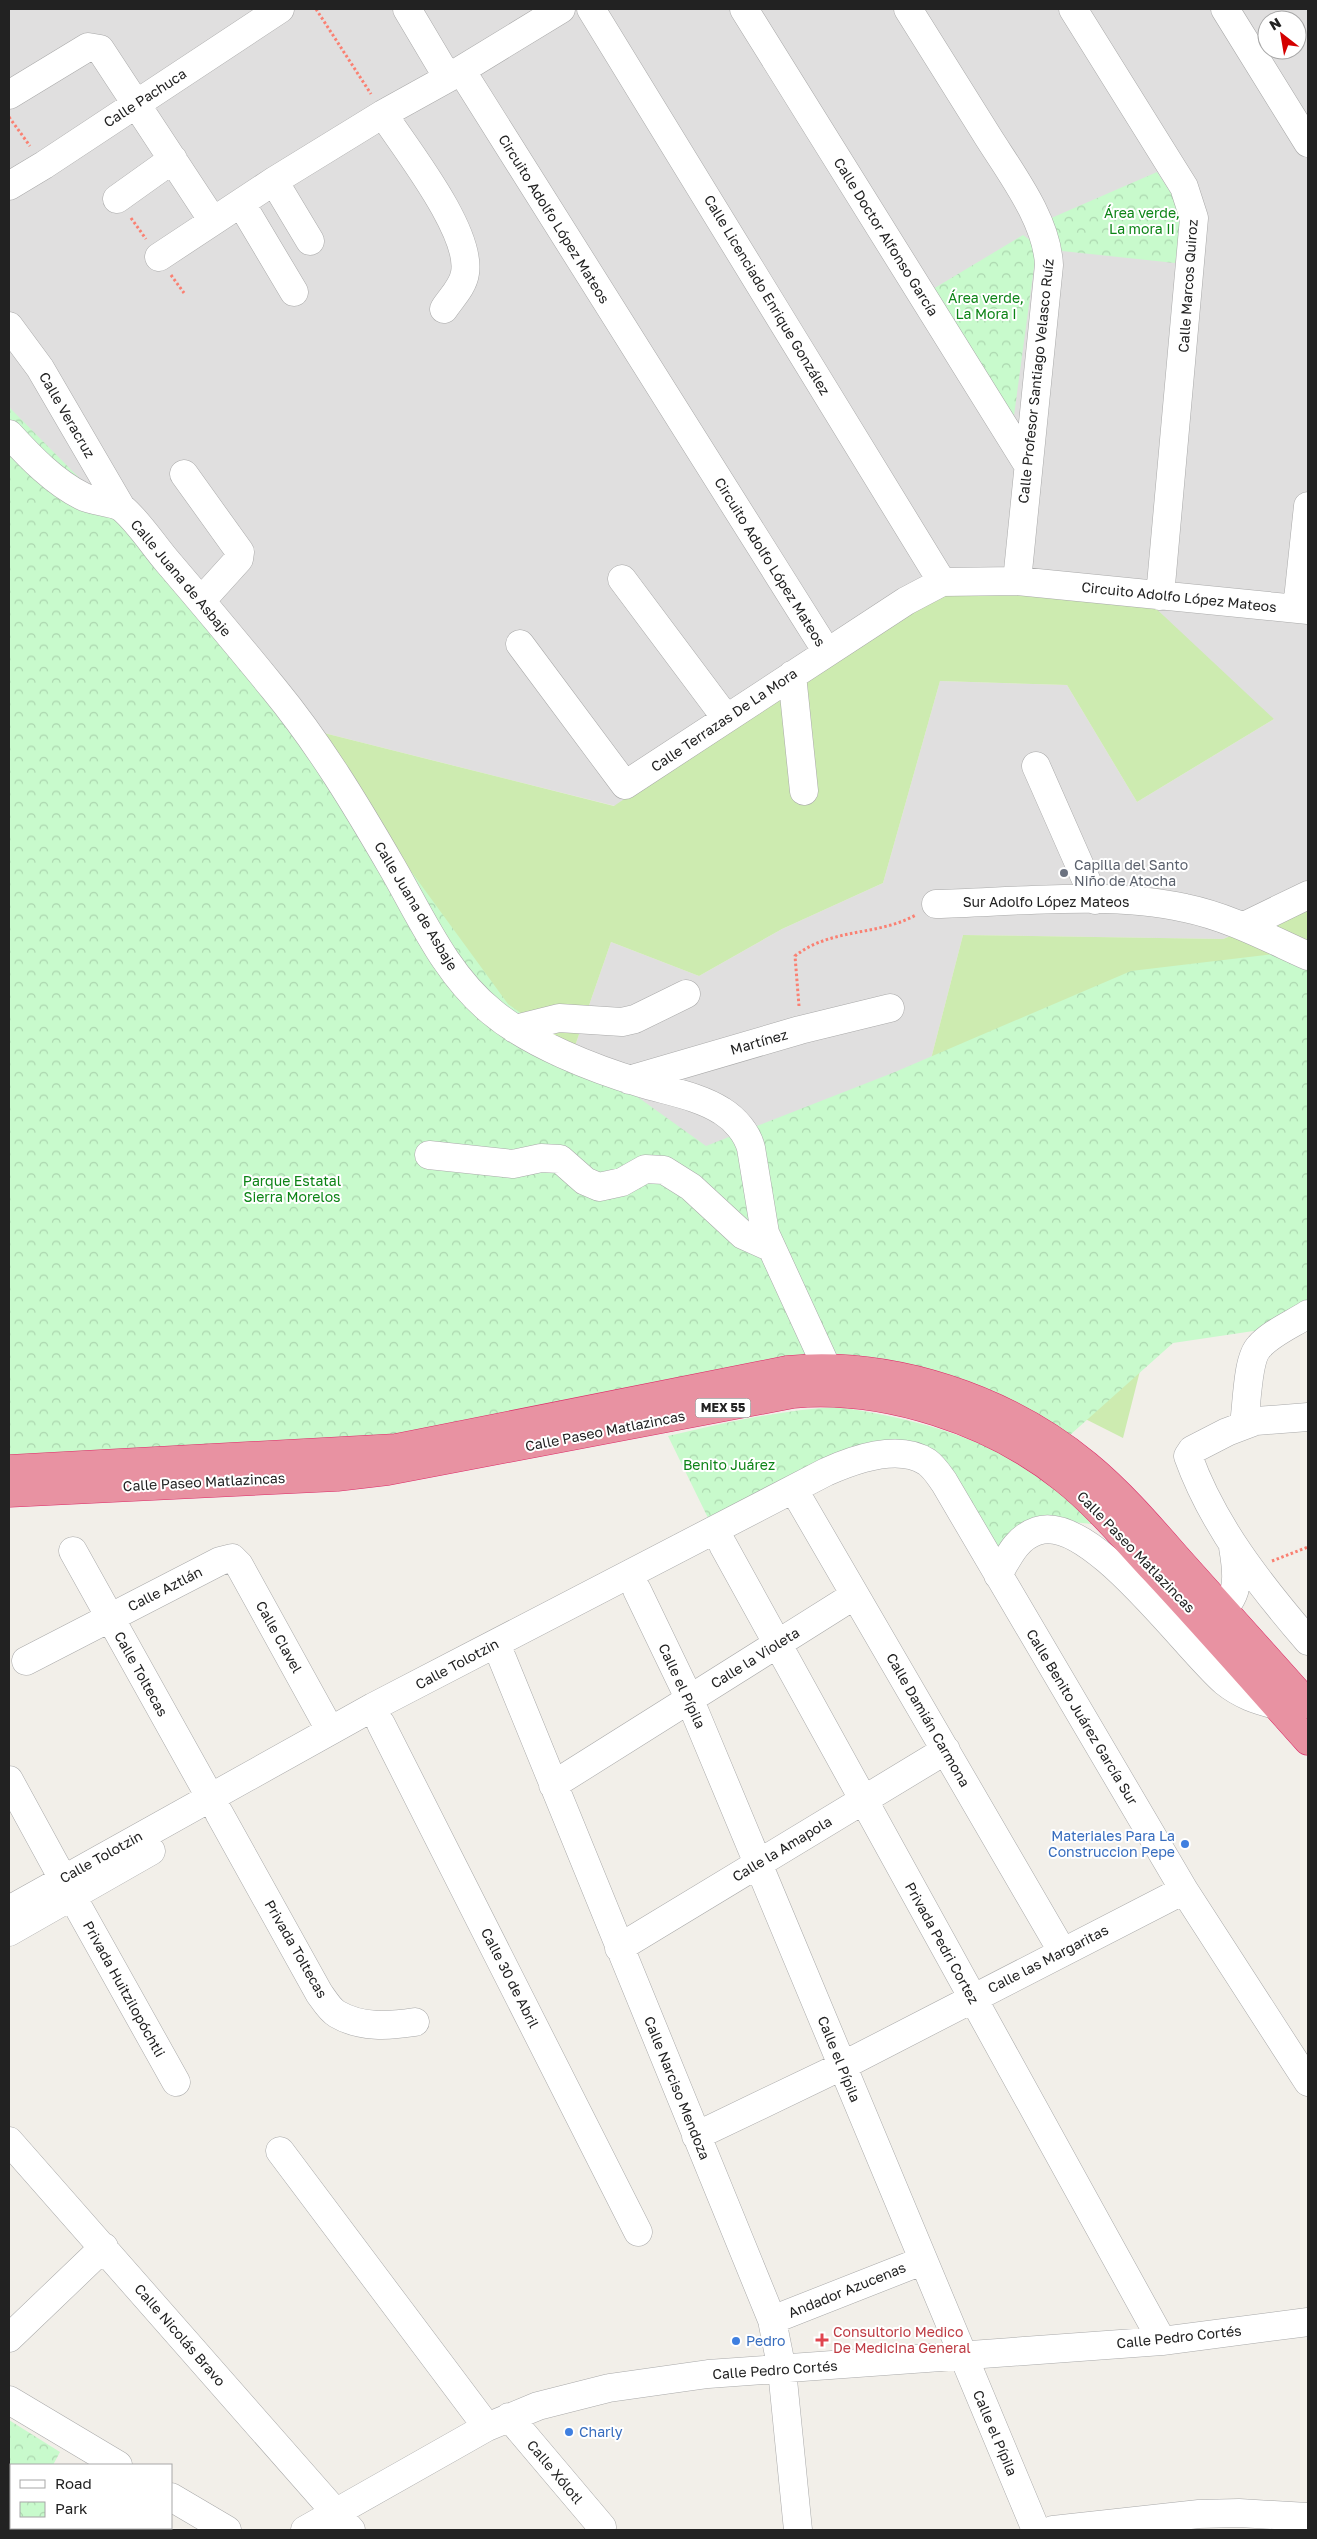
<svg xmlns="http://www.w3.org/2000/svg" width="1317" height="2539" viewBox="0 0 1317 2539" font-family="'Golos Text',sans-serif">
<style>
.residential{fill:#e0dfdf;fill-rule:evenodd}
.grass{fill:#cdebb0}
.park{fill:url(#park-crowns)}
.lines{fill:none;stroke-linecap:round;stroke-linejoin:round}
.minor-casing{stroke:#a9a9a9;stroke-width:29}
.highway-casing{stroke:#dc2a67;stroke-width:29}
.path{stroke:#fa8072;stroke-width:3;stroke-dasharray:2.5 2.5;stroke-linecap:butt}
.minor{stroke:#fff;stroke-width:28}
.highway{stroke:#e892a2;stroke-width:28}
.worship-dot{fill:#6b7280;stroke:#fff;stroke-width:2}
.shop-dot{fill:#3f7fe0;stroke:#fff;stroke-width:2}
.health-dot{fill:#e0444e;stroke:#fff;stroke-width:2}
.labels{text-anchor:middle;stroke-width:4;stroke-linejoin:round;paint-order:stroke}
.shield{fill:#fff;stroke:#646464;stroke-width:1}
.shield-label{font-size:12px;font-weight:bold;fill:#222}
.street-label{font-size:14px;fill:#222;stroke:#fff}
.park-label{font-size:14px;fill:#0c8416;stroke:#fff}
.worship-label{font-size:14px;fill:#5b616d;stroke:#fff;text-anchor:start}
.shop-label{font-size:14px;fill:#366cbe;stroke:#fff;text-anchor:start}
.health-label{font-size:14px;fill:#be3a42;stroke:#fff;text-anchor:start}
</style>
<defs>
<pattern id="park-crowns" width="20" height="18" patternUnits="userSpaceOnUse" patternTransform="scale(1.25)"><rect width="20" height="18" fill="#c8facc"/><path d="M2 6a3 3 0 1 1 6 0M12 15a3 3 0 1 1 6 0" fill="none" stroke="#acd6af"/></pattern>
</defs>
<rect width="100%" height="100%" fill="#f2efe9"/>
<!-- residential -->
<path class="residential" d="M9 9H1308V905L1223 939 963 935 924 1086 759 1171 540 1147 611 942 699 976 782 929 883 883 940 681 1067 685 1137 802 1274 719 932 588 615 806 316 731 9 482ZM1267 20H1297V50H1267Z"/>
<!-- grass -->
<path class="grass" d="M932 588 1149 602 1274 719 1137 802 1067 685 940 681 883 883 782 929 699 976 611 942 540 1147 759 1171 924 1086 963 935 1223 939 1308 905V1261L1161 1288 1123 1438 925 1338 551 1354 316 731 614 806Z"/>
<!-- park -->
<path class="park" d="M1157 172 1175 199 1183 226 1175 263 1062 251 1049 219Z
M1023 235 1037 245 1013 423 928 292Z
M9 407 200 600 321 748 508 1004 706 1146 895 1072 1131 971 1308 950V1323L1173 1343 1070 1435 935 1383 9 1484Z
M838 1407C916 1419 993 1438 1056 1489 1069 1500 1080 1512 1092 1524L1053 1520 1001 1553 922 1449 710 1522 668 1436C724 1423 779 1410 838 1407Z
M9 2420 60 2452 53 2465H11V2528H18L17 2530H9Z"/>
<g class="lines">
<defs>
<path id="minor" d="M407 9 448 78
M591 9 942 582
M744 9 1028 465
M908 9C934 50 959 91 985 132 1009 171 1047 219 1049 265L1017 581
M1073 9 1184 187 1194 218 1160 596
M1225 9 1308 143
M461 70 827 652
M9 95 88 47 100 49 213 221
M383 114C406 149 472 232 465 273 463 287 451 298 444 309
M274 181 310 241
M9 186 44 165 280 9
M117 199 173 159
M241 203 294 292
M159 257 274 181 383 114 448 78 561 9
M9 326 40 368 121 507
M9 434C30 457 54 482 82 496 93 502 114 502 122 508 138 521 154 546 167 561 203 603 239 646 274 689 320 745 356 805 392 867 421 917 446 975 492 1012 530 1044 594 1069 641 1083 667 1091 699 1096 722 1111 735 1119 747 1133 751 1148L765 1233 827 1368
M184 474 240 552 239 559 201 601
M622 579 726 718
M1297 609 1308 506
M520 644 625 785 906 601 942 582 1017 581 1308 610
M792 675 804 791
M1036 766 1095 900
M936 904C1013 902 1111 891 1185 908 1229 917 1268 938 1308 956
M1244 926 1308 895
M515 1029 559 1018 622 1022 635 1019 686 994
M629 1080 800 1030 890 1008
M429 1155 513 1164 541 1158 560 1159 585 1181 599 1187 622 1182 645 1169 664 1170 691 1187 743 1235 770 1247
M1308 1417 1256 1421 1227 1432 1192 1450 1188 1456C1213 1526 1260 1585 1308 1641
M1244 1424C1247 1406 1247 1359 1259 1347 1271 1333 1293 1324 1308 1314
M794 1490 1062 1951
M723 1545 1162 2341
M73 1551 210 1797
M998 1575C1008 1558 1016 1538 1037 1531 1090 1512 1186 1649 1225 1682 1241 1695 1257 1700 1276 1705
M637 1590 689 1698 1036 2530
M1208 1626C1238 1596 1240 1588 1233 1547
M502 1658 772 2320 782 2370 798 2530
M26 1661 220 1561 232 1558 239 1565 330 1730
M381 1724 638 2232
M9 1780 63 1879
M553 1785 855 1595
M219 1813 319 1993C324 2000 330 2010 337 2014 361 2028 389 2026 415 2022
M72 1896 176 2082
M9 1910 373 1707 826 1472C853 1460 898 1443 927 1462 934 1467 939 1475 944 1482L1184 1890 1308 2082
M9 1932 151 1851
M619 1948 946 1750
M696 2136 842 2066 1184 1890
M9 2141 351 2530
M280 2151 487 2427
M772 2320 922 2261
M9 2338 104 2247
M9 2400 118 2465
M509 2417 602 2527
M171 2497 227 2530
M305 2530 487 2427 538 2406 609 2388 708 2374 1162 2341 1308 2322
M1053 2530 1199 2514 1239 2513 1308 2517"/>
<path id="highway" d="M9 1469 396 1448 787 1370C892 1360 1006 1398 1087 1465 1121 1493 1150 1527 1179 1560 1222 1608 1265 1656 1308 1704
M9 1493 337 1477 388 1471 793 1394C885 1386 992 1421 1064 1479 1097 1505 1125 1539 1154 1570 1206 1626 1257 1684 1308 1741"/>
</defs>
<!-- minor casing -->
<use href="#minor" class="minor-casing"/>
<!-- highway casing -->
<use href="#highway" class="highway-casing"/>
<!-- path -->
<path class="path" d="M316 9 371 94
M9 117 30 146
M131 218 146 239
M171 275 184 293
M799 1006 795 956C830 928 878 936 916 915
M1272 1561 1308 1547"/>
<!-- minor -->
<use href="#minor" class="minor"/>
<!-- highway -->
<use href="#highway" class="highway"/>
</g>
<!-- markers -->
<circle class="worship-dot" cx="1064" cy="873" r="5"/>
<g class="shop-dot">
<circle cx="1185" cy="1844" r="5"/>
<circle cx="736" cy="2341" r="5"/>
<circle cx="569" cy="2432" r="5"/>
</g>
<path class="health-dot" d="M819.5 2332.5h5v5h5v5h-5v5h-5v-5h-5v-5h5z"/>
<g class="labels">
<!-- shield labels -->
<rect class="shield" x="695.5" y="1398.5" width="55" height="19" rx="4"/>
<g class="shield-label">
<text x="723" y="1412">MEX 55</text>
</g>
<!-- street labels -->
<g class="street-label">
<text transform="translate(145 98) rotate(-33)" y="5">Calle Pachuca</text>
<text transform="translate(554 219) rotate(58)" y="5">Circuito Adolfo López Mateos</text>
<text transform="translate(886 237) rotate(58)" y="5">Calle Doctor Alfonso García</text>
<text transform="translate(1188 286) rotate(-86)" y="5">Calle Marcos Quiroz</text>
<text transform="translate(767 295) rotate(59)" y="5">Calle Licenciado Enrique González</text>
<text transform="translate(1036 381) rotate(-84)" y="5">Calle Profesor Santiago Velasco Ruíz</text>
<text transform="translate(67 415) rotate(60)" y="5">Calle Veracruz</text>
<text transform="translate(770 562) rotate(58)" y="5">Circuito Adolfo López Mateos</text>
<text transform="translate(181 578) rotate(50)" y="5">Calle Juana de Asbaje</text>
<text transform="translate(1179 597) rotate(6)" y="5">Circuito Adolfo López Mateos</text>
<text transform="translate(724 720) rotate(-34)" y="5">Calle Terrazas De La Mora</text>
<text x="1046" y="907">Sur Adolfo López Mateos</text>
<text transform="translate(416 906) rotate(59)" y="5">Calle Juana de Asbaje</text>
<text transform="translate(759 1042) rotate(-16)" y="5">Martínez</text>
<text transform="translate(605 1431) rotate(-11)" y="5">Calle Paseo Matlazincas</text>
<text transform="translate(204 1482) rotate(-3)" y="5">Calle Paseo Matlazincas</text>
<text transform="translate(1136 1552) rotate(46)" y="5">Calle Paseo Matlazincas</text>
<text transform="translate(165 1589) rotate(-27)" y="5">Calle Aztlán</text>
<text transform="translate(279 1637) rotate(61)" y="5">Calle Clavel</text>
<text transform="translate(755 1658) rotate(-32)" y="5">Calle la Violeta</text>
<text transform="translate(457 1664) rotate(-28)" y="5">Calle Tolotzin</text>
<text transform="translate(141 1674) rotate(61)" y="5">Calle Toltecas</text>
<text transform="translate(682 1686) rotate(65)" y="5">Calle el Pípila</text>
<text transform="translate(1082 1717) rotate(59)" y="5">Calle Benito Juárez García Sur</text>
<text transform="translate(928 1720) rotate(60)" y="5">Calle Damián Carmona</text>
<text transform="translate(782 1849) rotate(-31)" y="5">Calle la Amapola</text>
<text transform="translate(101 1857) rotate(-29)" y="5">Calle Tolotzin</text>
<text transform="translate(942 1943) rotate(61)" y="5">Privada Pedri Cortez</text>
<text transform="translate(296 1949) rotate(60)" y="5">Privada Toltecas</text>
<text transform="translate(1048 1959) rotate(-27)" y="5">Calle las Margaritas</text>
<text transform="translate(510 1978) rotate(63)" y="5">Calle 30 de Abril</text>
<text transform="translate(124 1989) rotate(61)" y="5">Privada Huitzilopóchtli</text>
<text transform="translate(839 2059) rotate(68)" y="5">Calle el Pípila</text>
<text transform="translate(677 2088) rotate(68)" y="5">Calle Narciso Mendoza</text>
<text transform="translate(847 2290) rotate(-22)" y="5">Andador Azucenas</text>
<text transform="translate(180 2335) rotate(49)" y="5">Calle Nicolás Bravo</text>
<text transform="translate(1179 2337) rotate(-6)" y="5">Calle Pedro Cortés</text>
<text transform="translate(775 2370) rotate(-4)" y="5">Calle Pedro Cortés</text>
<text transform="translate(995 2433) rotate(67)" y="5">Calle el Pípila</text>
<text transform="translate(555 2472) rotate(50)" y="5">Calle Xólotl</text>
</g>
<!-- park labels -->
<g class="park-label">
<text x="1142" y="218">Área verde,<tspan x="1142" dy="16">La mora II</tspan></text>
<text x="986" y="303">Área verde,<tspan x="986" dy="16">La Mora I</tspan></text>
<text x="292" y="1186">Parque Estatal<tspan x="292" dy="16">Sierra Morelos</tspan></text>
<text x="729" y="1470">Benito Juárez</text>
</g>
<!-- worship labels -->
<g class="worship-label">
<text x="1074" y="870">Capilla del Santo<tspan x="1074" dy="16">Niño de Atocha</tspan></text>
</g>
<!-- shop labels -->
<g class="shop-label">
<text x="1175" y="1841" text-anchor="end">Materiales Para La<tspan x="1175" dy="16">Construccion Pepe</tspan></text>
<text x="746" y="2346">Pedro</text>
<text x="579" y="2437">Charly</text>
</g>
<!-- health labels -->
<g class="health-label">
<text x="833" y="2337">Consultorio Medico<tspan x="833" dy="16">De Medicina General</tspan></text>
</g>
</g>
<!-- border -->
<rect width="1317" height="2539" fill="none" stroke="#222222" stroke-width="20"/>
<!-- legend -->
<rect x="10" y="2464" width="162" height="65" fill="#ffffff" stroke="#a7a7a7"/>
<rect x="20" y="2480" width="25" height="8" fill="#ffffff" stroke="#a7a7a7"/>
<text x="55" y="2489" font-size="15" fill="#222222">Road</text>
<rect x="20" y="2502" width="25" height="15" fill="url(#park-crowns)" stroke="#a7a7a7"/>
<text x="55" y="2514" font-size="15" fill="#222222">Park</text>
<!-- north arrow -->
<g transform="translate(1282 35) rotate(329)"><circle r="24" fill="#ffffff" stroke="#a7a7a7"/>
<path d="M0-4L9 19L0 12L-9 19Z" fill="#d40000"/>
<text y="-8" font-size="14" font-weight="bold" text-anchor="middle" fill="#222222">N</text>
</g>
</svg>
